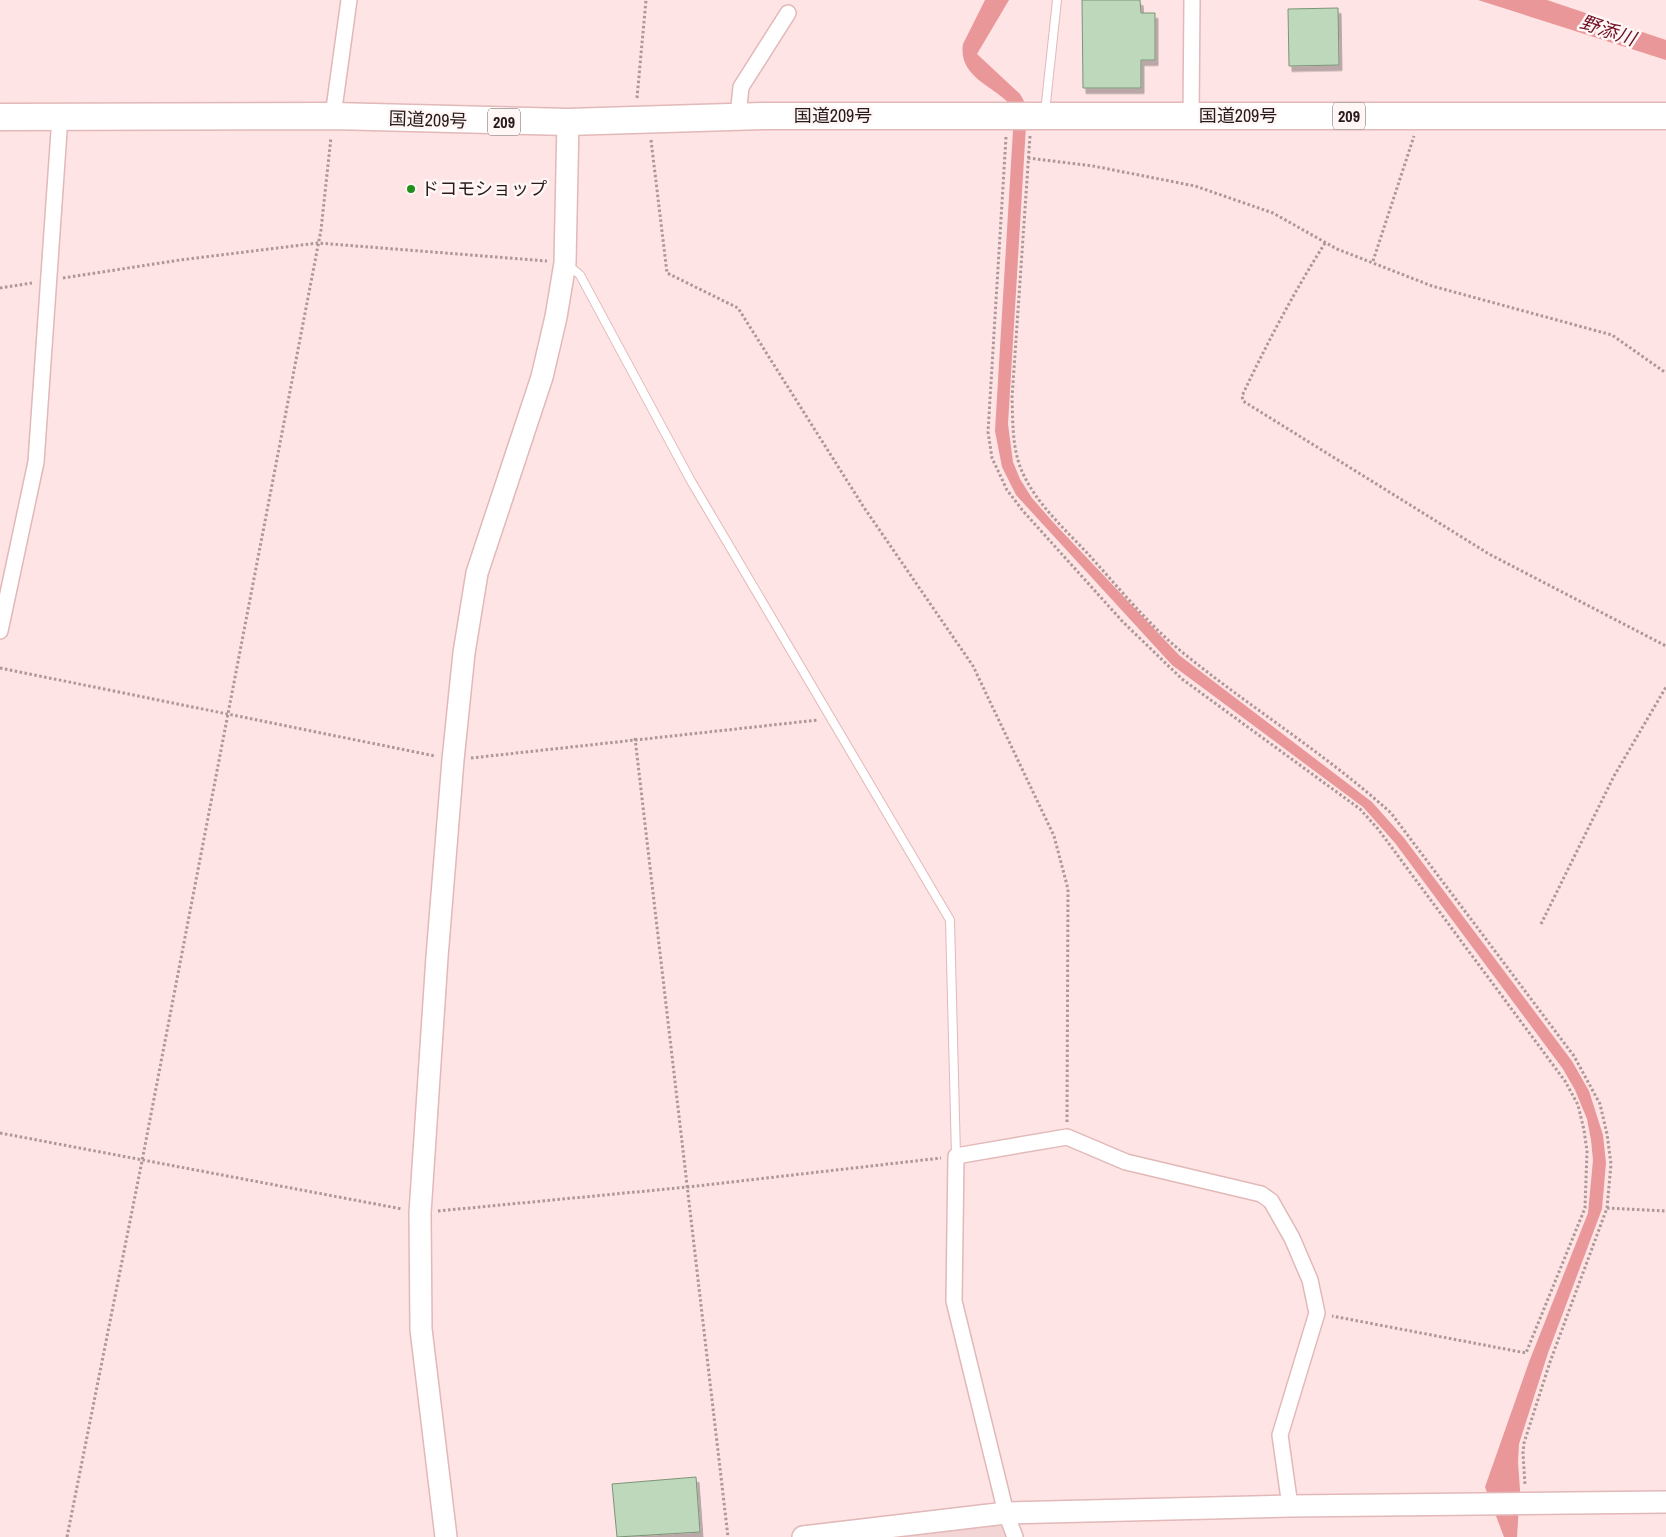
<svg xmlns="http://www.w3.org/2000/svg" width="1666" height="1537" viewBox="0 0 1666 1537" font-family="'Archivo Narrow','Noto Sans JP',sans-serif">
<style>
.built{fill:#f4d5d5}
.water{fill:#ea979a}
.building{fill:#bed8bb;stroke:#7b9478;filter:url(#shadow)}
.lines{fill:none;stroke-linecap:round;stroke-linejoin:round}
.lane-casing{stroke:#e2b8b8;stroke-width:10}
.street-casing{stroke:#e2b8b8;stroke-width:18}
.secondary-casing{stroke:#e2b8b8;stroke-width:24}
.highway-casing{stroke:#e2b8b8;stroke-width:29}
.path{stroke:#ad9797;stroke-width:3;stroke-dasharray:2.5 2.5;stroke-linecap:butt}
.lane{stroke:#fff;stroke-width:8}
.street{stroke:#fff;stroke-width:15}
.secondary{stroke:#fff;stroke-width:21}
.highway{stroke:#fff;stroke-width:26}
.poi-dot{fill:#1f901a;stroke:#fff6f6;stroke-width:2}
.labels{text-anchor:middle;stroke-width:5;stroke-linejoin:round;paint-order:stroke}
.shield{fill:#fff6f6;stroke:#6a5c5d;stroke-width:1}
.shield-label{font-size:16px;font-weight:bold;fill:#2a1a1b}
.street-label{font-size:18px;fill:#2a1a1b;stroke:#fff6f6}
.poi-label{font-size:18px;fill:#2a1a1b;stroke:#fff6f6;text-anchor:start}
.water-label{font-size:19px;font-style:italic;fill:#720f23;stroke:#fff6f6}
</style>
<defs>
<filter id="shadow"><feDropShadow dx="3" dy="5.5" stdDeviation="0" flood-color="#0004"/></filter>
</defs>
<rect width="100%" height="100%" fill="#fee4e4"/>
<!-- built -->
<path class="built" d="M993 1521 1002 1527 1006 1537H888Z"/>
<!-- water -->
<path class="water" d="M985 0H1009L977 54 1020 94 1025 103 1026 126 1008 424 1013 462 1020 479 1032 498 1053 522 1179 655 1372 802 1404 838 1572 1061 1589 1091 1603 1135 1606 1163 1602 1209 1548 1353 1519 1444 1518 1462 1520 1490 1517 1537H1504L1485 1487 1529 1362 1588 1213 1593 1160 1591 1140 1587 1119 1575 1090 1563 1069 1395 843 1363 807 1172 665 1016 495 1002 467 995 431 1013 130 1009 103C990 85 958 75 963 44Z
M1478 0H1547L1666 40V60Z"/>
<!-- building -->
<path class="building" d="M1082 0H1140L1141 13H1155V60H1141V88H1083Z
M1338 8 1339 65 1289 66 1288 9Z
M696 1477 700 1532 617 1537 612 1484Z"/>
<g class="lines">
<defs>
<path id="lane" d="M1045 112 1057 0
M568 265 580 275 691 481 950 920 956 1156"/>
<path id="street" d="M333 116 349 0
M738 116 741 87 788 13
M1191 116 1192 0
M0 631 36 462 60 117
M1015 1537 1006 1513 954 1301 956 1156 1067 1137 1126 1162 1261 1194 1271 1201 1292 1238 1310 1280 1317 1313 1280 1435 1290 1506"/>
<path id="secondary" d="M446 1537 421 1329 420 1213 437 957 453 760 464 653 477 573 542 377 556 317 565 263 568 122
M803 1537 1006 1513 1290 1506 1666 1502"/>
<path id="highway" d="M0 117 333 116 568 122 762 116H1666"/>
</defs>
<!-- lane casing -->
<use href="#lane" class="lane-casing"/>
<!-- street casing -->
<use href="#street" class="street-casing"/>
<!-- secondary casing -->
<use href="#secondary" class="secondary-casing"/>
<!-- highway casing -->
<use href="#highway" class="highway-casing"/>
<!-- path -->
<path class="path" d="M637 98 646 0
M1030 136 1012 398C1013 423 1012 446 1021 469 1035 503 1065 529 1089 555 1120 589 1150 627 1187 656 1254 710 1327 755 1391 813L1574 1056 1600 1104 1607 1134 1611 1164 1607 1208 1550 1362 1524 1443 1523 1453 1525 1485
M1006 137 988 432 992 458 1007 490 1023 511 1123 622 1182 679 1360 809 1378 829 1565 1081 1578 1105 1584 1130 1587 1151 1585 1208 1526 1353 1332 1316
M651 140 667 273 738 308 863 506 973 666 1054 836 1068 889 1067 1122
M1028 158 1093 166 1195 186 1273 213 1337 249 1432 286 1612 335 1666 373
M1325 243C1294 292 1267 343 1242 396L1243 401 1489 554 1666 646
M1373 261 1414 136
M63 278 180 260 318 243 547 261
M0 288 32 283
M0 668 435 756
M635 738 728 1537
M471 758 818 720
M1541 924 1614 776 1666 687
M0 1133 402 1209
M1607 1208 1666 1211
M438 1211 688 1187 941 1158
M67 1537 142 1161 321 230 331 137"/>
<!-- lane -->
<use href="#lane" class="lane"/>
<!-- street -->
<use href="#street" class="street"/>
<!-- secondary -->
<use href="#secondary" class="secondary"/>
<!-- highway -->
<use href="#highway" class="highway"/>
</g>
<!-- markers -->
<circle class="poi-dot" cx="411" cy="189" r="5"/>
<g class="labels">
<!-- shield labels -->
<g class="shield">
<rect x="1333" y="102.5" width="32" height="27" rx="4"/>
<rect x="488" y="108.5" width="32" height="27" rx="4"/>
</g>
<g class="shield-label">
<text x="1349" y="122">209</text>
<text x="504" y="128">209</text>
</g>
<!-- street labels -->
<g class="street-label">
<text x="833" y="122">国道209号</text>
<text x="1238" y="122">国道209号</text>
<text transform="translate(428 120) rotate(2)" y="6">国道209号</text>
</g>
<!-- poi labels -->
<g class="poi-label">
<text x="421" y="195">ドコモショップ</text>
</g>
<!-- water labels -->
<g class="water-label">
<text transform="translate(1608 30) rotate(19)" y="7">野添川</text>
</g>
</g>
</svg>
